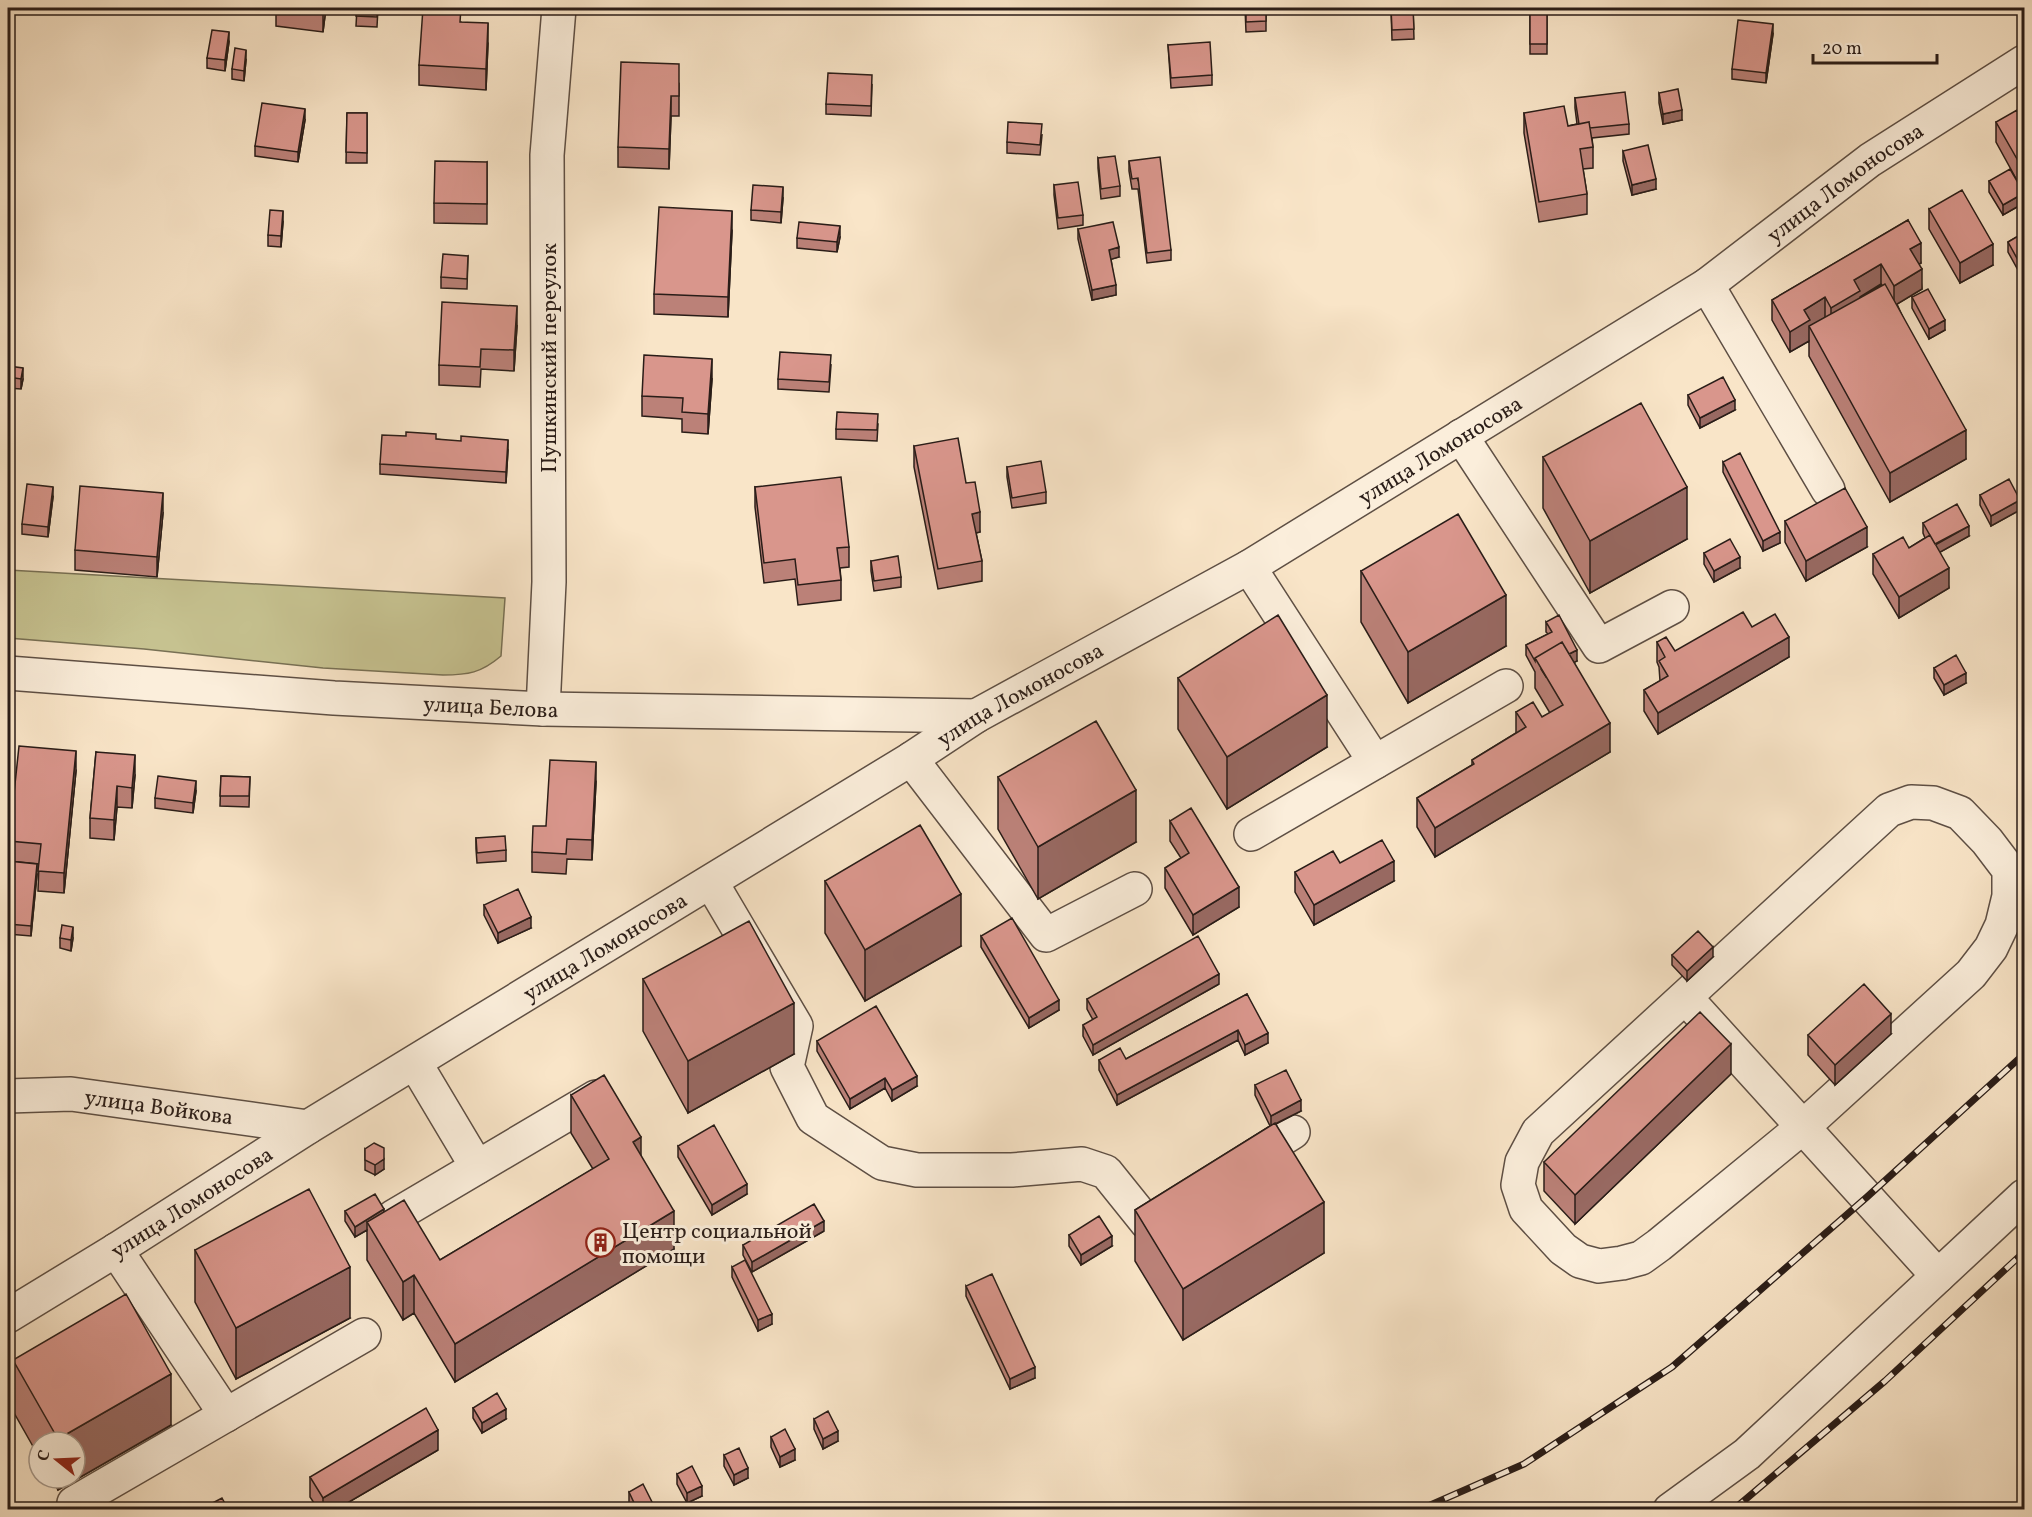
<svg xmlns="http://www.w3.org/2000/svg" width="2032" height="1517" viewBox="0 0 2032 1517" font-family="Vollkorn,serif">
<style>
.green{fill:#c6c290;stroke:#787054;stroke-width:1.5}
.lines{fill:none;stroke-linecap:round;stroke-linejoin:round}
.minor-casing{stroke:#5e4f44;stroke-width:36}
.minor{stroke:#fbeedb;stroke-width:33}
.rail-casing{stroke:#2a1d18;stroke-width:7}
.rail{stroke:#fbeedb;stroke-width:4.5;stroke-dasharray:14;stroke-linecap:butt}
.wall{fill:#bb8178;stroke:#2a1d18;stroke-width:1.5;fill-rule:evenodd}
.shaded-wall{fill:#986962;stroke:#2a1d18;stroke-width:1.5}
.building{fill:#d9968c;stroke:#2a1d18;stroke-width:1.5}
.labels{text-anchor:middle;stroke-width:6;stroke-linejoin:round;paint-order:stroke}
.street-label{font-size:22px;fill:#2a1d18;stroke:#fbeedb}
.poi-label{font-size:22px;fill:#2a1d18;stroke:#fbeedb;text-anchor:start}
</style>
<rect width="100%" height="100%" fill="#f9e5c8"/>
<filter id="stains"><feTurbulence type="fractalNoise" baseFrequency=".00333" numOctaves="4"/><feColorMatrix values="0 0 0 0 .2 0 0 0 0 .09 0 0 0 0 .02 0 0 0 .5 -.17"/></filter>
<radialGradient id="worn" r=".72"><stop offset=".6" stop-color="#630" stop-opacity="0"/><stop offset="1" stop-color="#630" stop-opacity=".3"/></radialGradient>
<!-- green -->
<path class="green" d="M8 570 505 598 501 656C481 673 468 675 443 675L323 668 144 649 8 638Z"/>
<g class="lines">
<defs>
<g id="minor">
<path d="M1707 285 1828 490"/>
<path d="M1461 436 1599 646 1672 607"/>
<path d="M1249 567 1375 762"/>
<path id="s1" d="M8 673 334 698 543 709 976 716"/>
<path d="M543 709 549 582 547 155 559 8"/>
<path d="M911 759 1046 935 1135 889"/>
<path d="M1251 834 1506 686"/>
<path d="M711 882 796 1026 787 1067 813 1118 882 1163 917 1170H1012L1082 1164 1106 1172 1147 1223"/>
<path d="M1685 997 1889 810 1911 802 1933 803 1960 813 1987 841 2009 870V896L2002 925 1991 948 1971 974 1804 1126 1659 1245 1641 1258 1622 1263 1599 1266 1580 1261 1563 1249 1526 1209 1518 1185 1522 1162 1538 1132 1685 997 1938 1276"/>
<path d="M415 1063 477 1167"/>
<path id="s2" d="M8 1096 71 1094 308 1127"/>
<path d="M1247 1161 1293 1132"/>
<path d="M393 1217 596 1097"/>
<path d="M116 1250 226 1415"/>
<path id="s3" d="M8 1316 116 1250 308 1127 911 759 976 716 1249 567 1707 285 1870 160 2024 62"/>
<path d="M74 1503 364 1335"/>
<path d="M1670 1510 1747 1454 2024 1196"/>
</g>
</defs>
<!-- minor casing -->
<use href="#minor" class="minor-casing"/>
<!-- minor -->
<use href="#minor" class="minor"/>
<defs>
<path id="rail" d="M1419 1510 1524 1464 1672 1367 1867 1197 2024 1054
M1733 1510 1885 1381 2024 1252"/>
</defs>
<!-- rail casing -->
<use href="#rail" class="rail-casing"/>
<!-- rail -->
<use href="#rail" class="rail"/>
</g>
<!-- wall -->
<path class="wall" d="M276 8H326L323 32 276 26Z
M357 8H378L377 27 356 26Z
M1245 8H1266V31L1246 32Z
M1391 8H1413L1414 39 1392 40Z
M1530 9H1547V54H1530Z
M461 22 488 43 486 90 419 85V65Z
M1773 34 1766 83 1732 79V69Z
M229 42 225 71 207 68V58Z
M1168 45 1212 75V85L1171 88Z
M246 60 244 81 232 79V69Z
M679 84V116H671L669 169 618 167V147Z
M872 85 871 116 826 114V104Z
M1659 93 1682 120 1663 124 1659 103Z
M1575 98 1629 124V134L1592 138 1593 147V168L1583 169 1587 194V214L1539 222 1524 133V113L1568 126 1577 124 1575 108Z
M347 113H367V163H346Z
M305 120 298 162 255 156V146Z
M1996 122 2025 123 2024 203 2003 215 1989 192V181L2019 184 1996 142Z
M1042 135 1040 155 1007 153V142Z
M1623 151 1656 189 1632 195 1623 161Z
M1098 158 1120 186V196L1101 199 1098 168Z
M1129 161 1171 250V260L1147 263 1138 189H1132L1129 171Z
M487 162V224L434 223V203Z
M1054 185 1083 215V225L1058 229 1054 195Z
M783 198 781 223 751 220V210Z
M1929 209 1993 265 1960 283 1929 229Z
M1908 220 1921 263 1919 264 1922 289 1897 304 1966 459 1890 502 1809 356V341L1790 352 1772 320V300ZM1881 284 1882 285 1860 298V297Z
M283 222 281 247 268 246V235Z
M1078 229 1119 257 1111 259 1116 295 1092 300 1078 239Z
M732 231 728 317 654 314V294Z
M2025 232 2024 281 2008 252V242Z
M840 237 837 252 797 248V238Z
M468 256 467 289 441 288V277Z
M1912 297 1945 330 1929 339 1912 308Z
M517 326 514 371 481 369 480 387 439 385V365Z
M831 365 829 392 778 389V379Z
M8 366 23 379 21 389 8 388Z
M712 379 708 434 682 432V419L642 416V396Z
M1688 395 1735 410 1700 428 1688 405Z
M878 424 877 441 836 439V429Z
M436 439 508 450 506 483 380 474V464Z
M914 446 966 483 980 532 976 533 982 561V581L938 589 914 467Z
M1543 457 1687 539 1590 593 1543 508Z
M1723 462 1780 543 1763 551 1723 472Z
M1007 467 1046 492V503L1012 508 1007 477Z
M755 487 849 547V567L840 568 841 580V600L798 605 795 579 764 583 755 507Z
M1980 495 2020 510 1991 526 1980 505Z
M53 497 48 537 22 534V524Z
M163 513 157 577 75 570V550Z
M1785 521 1867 547 1806 581 1785 542Z
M1923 523 1969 536 1940 552 1949 588 1899 618 1873 574V554L1909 548 1925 538 1923 533Z
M1704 553 1740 568 1714 582 1704 564Z
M871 561 901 577V587L874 591 871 571Z
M1361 571 1506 646 1408 703 1361 622Z
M1546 622 1577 661 1574 662 1610 752 1435 857 1417 827V798L1472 765V760L1516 733V712L1542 717 1550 713 1535 688V672L1526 655V645L1548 634 1546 632Z
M1752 627 1789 657 1658 734 1644 711V690L1660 681 1659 667 1657 662V642L1675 651Z
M1934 668 1966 683 1944 695 1934 678Z
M1178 678 1327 747 1227 809 1178 729Z
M96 752 135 775 132 808 117 807 114 840 90 838V818Z
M76 771 64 893 38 891 39 864 9 861V841Z
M221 776 250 777 249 807 220 806Z
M998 777 1136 842 1038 899 998 829Z
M596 782 592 860 567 859 566 874 532 872V852L546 826Z
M196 791 193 813 155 808V798Z
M1170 821 1239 907 1193 935 1165 888V868L1181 858 1170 841Z
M476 838 506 850V861L477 863 476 849Z
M8 861 37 874 31 936 8 934Z
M1340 863 1394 881 1314 925 1295 892V872Z
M825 881 961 946 865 1001 825 933Z
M484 905 531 928 498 943 484 915Z
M981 936 1059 1010 1029 1028 981 947Z
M60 938H73L71 951 60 948Z
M1672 955 1713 957 1687 981 1672 965Z
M643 979 794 1054 688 1113 643 1031Z
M1219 984 1093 1055 1083 1036V1025L1093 1020 1087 1009V999Z
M1247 994 1268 1043 1245 1055 1238 1040 1117 1105 1099 1070V1060L1126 1059Z
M1891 1034 1835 1085 1808 1055V1035Z
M817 1041 917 1086 892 1101 885 1088 850 1109 817 1051Z
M1731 1074 1575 1224 1544 1191V1162Z
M1255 1085 1301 1111 1276 1124 1324 1253 1183 1340 1135 1261V1210L1270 1126 1255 1095Z
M571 1095 641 1156 674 1249 455 1382 414 1313 403 1320 367 1260V1230L355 1237 345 1221V1211L384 1212 440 1260 593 1169 571 1133Z
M678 1146 747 1194 712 1215 678 1157Z
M365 1149 384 1169 375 1175 365 1170Z
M824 1231 752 1272 743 1255V1245Z
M1069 1235 1112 1246 1081 1265 1069 1246Z
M195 1250 350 1318 236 1379 195 1302Z
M732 1267 772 1324 758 1331 732 1277Z
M966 1286 1035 1378 1010 1389 966 1296Z
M13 1360 171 1425 58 1490 51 1478H75V1442H39V1457L13 1411Z
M473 1408 506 1419 482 1433 473 1418Z
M814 1419 838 1441 823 1449 814 1429Z
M771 1437 795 1460 780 1467 771 1447Z
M438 1450 337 1509H318L310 1497V1477Z
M724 1455 748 1478 734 1485 724 1466Z
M677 1474 702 1496 687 1503 677 1484Z
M629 1492 653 1509H632L629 1502Z"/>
<!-- shaded-wall -->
<path class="shaded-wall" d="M324 8H326L323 32V12Z
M488 23V43L486 90V69Z
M1773 24V34L1766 83V73Z
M229 32V42L225 71V60Z
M246 50V60L244 81V71Z
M671 96V116L669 169V149Z
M305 109V120L298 162V152Z
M1682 110V120L1663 124V114Z
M1656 179V189L1632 195V185Z
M783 187V198L781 223V212Z
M2024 193V203L2003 215V205Z
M283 211V222L281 247V236Z
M732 211V231L728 317V297Z
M840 226V237L837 252V242Z
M1921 243V263L1910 269V249Z
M1993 244V265L1960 283V263Z
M1119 247V257L1109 260V250Z
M1881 264V284L1860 297V311L1831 328V308L1854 280Z
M1922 269V289L1894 306V286Z
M1116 285V295L1092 300V290Z
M1825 297V318L1809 327V341L1790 352V332L1804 310Z
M517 306V326L514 371V350Z
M1945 320V330L1929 339V329Z
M712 359V379L708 434V414Z
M23 368V379L21 389V379Z
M1735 400V410L1700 428V418Z
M1966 430V459L1890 502V473Z
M508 440V450L506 483V472Z
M10 460V481L8 509V489Z
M53 487V497L48 537V527Z
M1687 487V539L1590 593V541Z
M163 493V513L157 577V557Z
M2020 500V510L1991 526V516Z
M980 512V532L972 534V514Z
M1969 526V536L1935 555V545Z
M1867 527V547L1806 581V561Z
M1780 532V543L1763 551V541Z
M1740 557V568L1714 582V571Z
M1949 568V588L1899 618V597Z
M1506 595V646L1408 703V652Z
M1789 637V657L1658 734V713Z
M1577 650V661L1546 677 1541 669Z
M1966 673V683L1944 695V685Z
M1327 695V747L1227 809V757Z
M1610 723V752L1435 857V828Z
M76 751V771L64 893V873Z
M135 755V775L132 808V788Z
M596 762V782L592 860V840Z
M196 781V791L193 813V803Z
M117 786V807L114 840V820Z
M1136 790V842L1038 899V847Z
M1394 861V881L1314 925V905Z
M37 864V874L31 936V926Z
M1239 887V907L1193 935V915Z
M961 894V946L865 1001V950Z
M531 917V928L498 943V933Z
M73 927V938L71 951V940Z
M1713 947V957L1687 981V971Z
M1219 974V984L1093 1055V1045Z
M1059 1000V1010L1029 1028V1018Z
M794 1003V1054L688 1113V1061Z
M1891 1014V1034L1835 1085V1065Z
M1238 1030V1040L1117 1105V1095Z
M1268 1033V1043L1245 1055V1045Z
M1731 1044V1074L1575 1224V1195Z
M917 1076V1086L892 1101V1090Z
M885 1078V1088L850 1109V1099Z
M1301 1100V1111L1271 1126V1116Z
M641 1137V1175L633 1142Z
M384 1159V1169L375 1175V1165Z
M747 1184V1194L712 1215V1205Z
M1324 1202V1253L1183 1340V1289Z
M384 1209V1220L367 1222V1230L355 1237V1227Z
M674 1211V1249L455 1382V1344Z
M824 1221V1231L752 1272V1262Z
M1112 1236V1246L1081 1265V1255Z
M350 1267V1318L236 1379V1328Z
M414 1275V1313L403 1320V1282Z
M772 1314V1324L758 1331V1320Z
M1035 1367V1378L1010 1389V1379Z
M171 1374V1425L58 1490V1478H75V1442H58V1439Z
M506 1409V1419L482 1433V1423Z
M438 1430V1450L337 1509H323V1498Z
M838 1431V1441L823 1449V1439Z
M795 1449V1460L780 1467V1457Z
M748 1468V1478L734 1485V1475Z
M702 1486V1496L687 1503V1493Z
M653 1504V1509H642Z"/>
<!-- building -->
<path class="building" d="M287 8H324L323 12Z
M357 8H378L377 17 356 16Z
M423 8H461L460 22 488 23 486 69 419 65Z
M1246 8H1266V21L1246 22Z
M1391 8H1413L1414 29 1392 30Z
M1530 9H1547V44H1530Z
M1738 20 1773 24 1766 73 1732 69Z
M212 30 229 32 225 60 207 58Z
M1210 42 1212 75 1171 78 1168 45Z
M235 48 246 50 244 71 232 69Z
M621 62 679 64V96H671L669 149 618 147Z
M828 73 872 75 871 106 826 104Z
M1678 89 1682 110 1663 114 1659 93Z
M1625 92 1629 124 1590 128 1589 122 1579 124 1575 98Z
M262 103 305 109 298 152 255 146Z
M1564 106 1568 126 1589 122 1593 147 1580 149 1587 194 1539 202 1524 113Z
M2017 110 2025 123V173L1996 122Z
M347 113H367V153L346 152Z
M1008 122 1042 124 1040 145 1007 142Z
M1648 145 1656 179 1632 185 1623 151Z
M1115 156 1120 186 1101 189 1098 158Z
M1160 157 1171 250 1147 253 1138 178 1132 179 1129 161Z
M435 161 487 162V204L434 203Z
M2010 169 2024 193 2003 205 1989 181Z
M1078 182 1083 215 1058 218 1054 185Z
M753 185 783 187 781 212 751 210Z
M1962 190 1993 244 1960 263 1929 209Z
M659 207 732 211 728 297 654 294Z
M270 210 283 211 281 236 268 235Z
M1908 220 1921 243 1910 249 1922 269 1894 286 1881 264 1854 280 1860 291 1831 308 1825 297 1804 310 1810 320 1790 332 1772 300Z
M799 222 840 226 837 242 797 238Z
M1113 222 1119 247 1109 250 1116 285 1092 290 1078 229Z
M2025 232V270L2024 271 2008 242Z
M443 254 468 256 467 279 441 277Z
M1885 284 1966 430 1890 473 1809 326Z
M1928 289 1945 320 1929 329 1912 297Z
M442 302 517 306 514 350 481 349 480 367 439 365Z
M780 352 831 355 829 382 778 379Z
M644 355 712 359 708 414 682 412 683 398 642 396Z
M8 366 23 368 21 379 8 377Z
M1723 377 1735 400 1700 418 1688 395Z
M1641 403 1687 487 1590 541 1543 457Z
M837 412 878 414 877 430 836 429Z
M406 432 436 434V439L461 441V436L508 440 506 472 380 464 382 435 406 436Z
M958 438 966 483 975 482 980 512 972 514 982 561 938 569 914 446Z
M1740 453 1780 532 1763 541 1723 462Z
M8 460H10L8 489Z
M1041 461 1046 492 1012 498 1007 467Z
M841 477 849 547 837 548 841 580 798 585 795 559 764 563 755 487Z
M2009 479 2020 500 1991 516 1980 495Z
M27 484 53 487 48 527 22 524Z
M80 486 163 493 157 557 75 550Z
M1845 488 1867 527 1806 561 1785 521Z
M1957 504 1969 526 1935 544 1923 523Z
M1458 514 1506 595 1408 652 1361 571Z
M1930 535 1949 568 1899 597 1873 554 1903 537 1909 548Z
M1730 539 1740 557 1714 571 1704 553Z
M898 556 901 577 874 581 871 561Z
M1743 612 1752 627 1775 614 1789 637 1658 713 1644 690 1668 676 1659 661 1665 657 1657 642 1666 637 1675 651Z
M1278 615 1327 695 1227 757 1178 678Z
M1559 615 1577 650 1569 654 1562 642 1535 658V661L1526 645 1552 632 1546 622Z
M1562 642 1610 723 1435 828 1417 798 1474 764 1472 760 1526 727 1516 712 1533 702 1542 717 1563 705 1535 658Z
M1956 655 1966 673 1944 685 1934 668Z
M1096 721 1136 790 1038 847 998 777Z
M19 746 76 751 64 873 38 871 41 844 9 841Z
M96 752 135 755 132 788 117 786 114 820 90 818Z
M550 760 596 762 592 840 567 839 566 854 532 852 533 826H546Z
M158 776 196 781 193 803 155 798Z
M221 776 250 777 249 796H220Z
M1191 808 1239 887 1193 915 1165 868 1189 853 1170 821Z
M920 825 961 894 865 950 825 881Z
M505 836 506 850 477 853 476 838Z
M1382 840 1394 861 1314 905 1295 872 1333 851 1340 863Z
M8 861 37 864 31 926 8 924Z
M518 889 531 917 498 933 484 905Z
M1012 918 1059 1000 1029 1018 981 936Z
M749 921 794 1003 688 1061 643 979Z
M62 925 73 927 71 940 60 938Z
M1698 931 1713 947 1687 971 1672 955Z
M1198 936 1219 974 1093 1045 1083 1025 1097 1017 1087 999Z
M1864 984 1891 1014 1835 1065 1808 1035Z
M1247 994 1268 1033 1245 1045 1238 1030 1117 1095 1099 1060 1120 1048 1126 1059Z
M876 1006 917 1076 892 1090 885 1078 850 1099 817 1041Z
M1700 1012 1731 1044 1575 1195 1544 1162Z
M1286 1070 1301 1100 1271 1116 1255 1085Z
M604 1075 641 1137 633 1142 674 1211 455 1344 414 1275 403 1282 367 1222 404 1200 440 1260 609 1159 571 1095Z
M1275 1123 1324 1202 1183 1289 1135 1210Z
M714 1125 747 1184 712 1205 678 1146Z
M374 1143 384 1148V1159L375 1165 365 1160V1149Z
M309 1189 350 1267 236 1328 195 1250Z
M375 1194 384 1209 355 1227 345 1211Z
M814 1204 824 1221 752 1262 743 1245Z
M1099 1216 1112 1236 1081 1255 1069 1235Z
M745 1260 772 1314 758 1320 732 1267Z
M992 1274 1035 1367 1010 1379 966 1286Z
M126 1294 171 1374 58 1439 13 1360Z
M497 1393 506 1409 482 1423 473 1408Z
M426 1408 438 1430 323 1498 310 1477Z
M828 1411 838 1431 823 1439 814 1419Z
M785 1429 795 1449 780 1457 771 1437Z
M739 1448 748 1468 734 1475 724 1455Z
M692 1466 702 1486 687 1493 677 1474Z
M643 1484 653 1504 642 1509H637L629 1492Z
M222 1498 228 1509H201Z"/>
<!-- icons -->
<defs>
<symbol id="building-ring" viewBox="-11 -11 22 22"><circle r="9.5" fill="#fbeedb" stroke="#8f2418" stroke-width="1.5"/><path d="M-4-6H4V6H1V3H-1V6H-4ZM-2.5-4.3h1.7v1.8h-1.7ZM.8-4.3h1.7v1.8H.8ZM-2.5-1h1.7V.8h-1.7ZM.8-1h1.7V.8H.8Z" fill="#8f2418"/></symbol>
</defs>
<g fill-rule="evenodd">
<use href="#building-ring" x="584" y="1226" width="33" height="33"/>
</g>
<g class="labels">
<!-- street labels -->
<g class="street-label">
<text dy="8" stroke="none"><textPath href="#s3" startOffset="2160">улица Ломоносова</textPath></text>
<text transform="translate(548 358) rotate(-90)" y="8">Пушкинский переулок</text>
<text dy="8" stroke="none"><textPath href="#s3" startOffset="1674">улица Ломоносова</textPath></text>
<text dy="8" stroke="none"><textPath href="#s3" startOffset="1188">улица Ломоносова</textPath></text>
<text dy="8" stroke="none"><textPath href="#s1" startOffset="484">улица Белова</textPath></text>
<text dy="8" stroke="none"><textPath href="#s3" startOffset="702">улица Ломоносова</textPath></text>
<text dy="8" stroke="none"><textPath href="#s2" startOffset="152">улица Войкова</textPath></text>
<text dy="8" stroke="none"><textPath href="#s3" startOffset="216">улица Ломоносова</textPath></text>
</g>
<!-- poi labels -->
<g class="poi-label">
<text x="622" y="1238">Центр социальной<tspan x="622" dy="25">помощи</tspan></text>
</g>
</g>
<!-- margin -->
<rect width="2032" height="1517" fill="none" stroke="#f9e5c8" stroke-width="30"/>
<rect x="9" y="9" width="2014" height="1499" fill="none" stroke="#2a1d18" stroke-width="3"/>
<rect x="15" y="15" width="2002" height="1487" fill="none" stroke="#2a1d18" stroke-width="1.5"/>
<!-- north arrow -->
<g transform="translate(57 1460) rotate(288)"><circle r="28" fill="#fbeedb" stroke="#a79a8d" stroke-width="1.5"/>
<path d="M0-4.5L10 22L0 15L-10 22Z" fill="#8f2418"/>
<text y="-9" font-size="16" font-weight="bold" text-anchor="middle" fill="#2a1d18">С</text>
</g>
<!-- scale -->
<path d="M1813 54v9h124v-9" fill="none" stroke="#2a1d18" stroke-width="3"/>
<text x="1822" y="54" font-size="18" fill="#2a1d18" stroke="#fbeedb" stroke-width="4.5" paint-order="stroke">20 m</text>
<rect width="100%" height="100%" filter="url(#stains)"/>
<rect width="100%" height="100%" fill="url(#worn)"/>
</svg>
